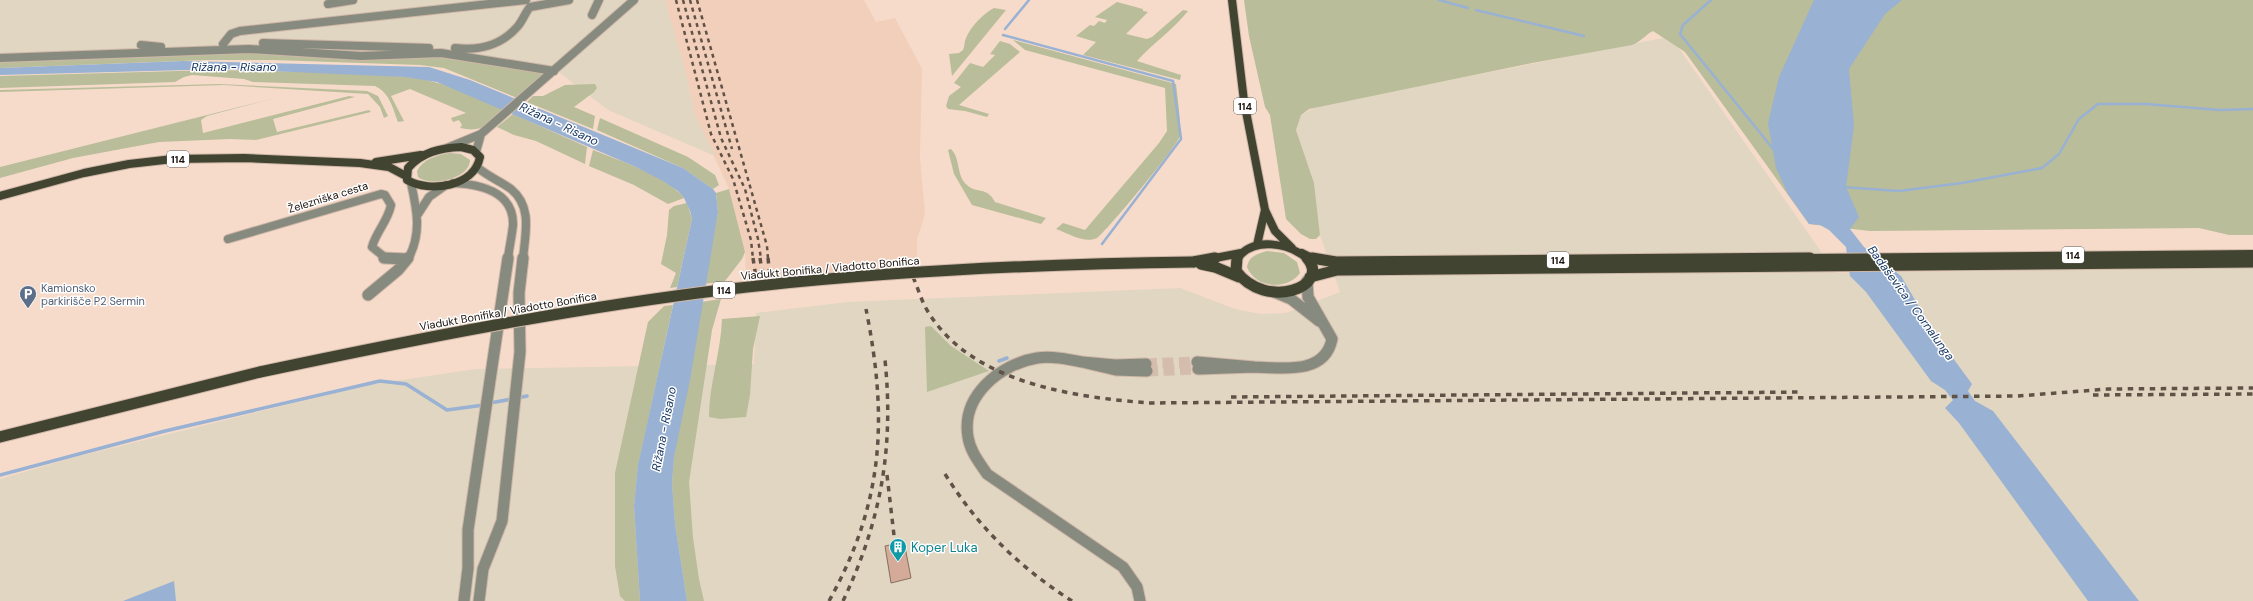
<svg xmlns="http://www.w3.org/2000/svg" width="2253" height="601" viewBox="0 0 2253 601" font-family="'DM Sans',sans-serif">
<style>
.built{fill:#f2cfba}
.industrial{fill:#e0d6c1}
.green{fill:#b9bd9a}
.water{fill:#99b1d3}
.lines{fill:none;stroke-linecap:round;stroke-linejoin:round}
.stream-far1{stroke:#99b1d3;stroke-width:2.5}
.stream{stroke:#99b1d3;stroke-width:3.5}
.building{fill:#d4ab98;stroke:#886e61}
.street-tunnel{stroke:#d5bdae;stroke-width:11;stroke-dasharray:11 5.5;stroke-linecap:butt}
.street-far1-casing{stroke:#cfb7a8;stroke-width:10}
.street-casing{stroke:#cfb7a8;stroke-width:13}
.primary-far1-casing{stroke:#cfb7a8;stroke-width:10}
.primary-casing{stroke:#cfb7a8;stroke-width:13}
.street-far1{stroke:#878a7e;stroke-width:8}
.street{stroke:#878a7e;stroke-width:11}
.primary-far1{stroke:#414430;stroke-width:8}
.primary{stroke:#414430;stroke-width:11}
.rail-far1{stroke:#615248;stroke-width:2.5;stroke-dasharray:4 4;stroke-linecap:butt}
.rail{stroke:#615248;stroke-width:3.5;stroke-dasharray:5.5 5.5;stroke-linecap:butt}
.primary-bridge-casing{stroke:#cfb7a8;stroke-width:13;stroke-linecap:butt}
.primary-bridge{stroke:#414430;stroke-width:11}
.labels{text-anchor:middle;stroke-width:3;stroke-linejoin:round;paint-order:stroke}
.shield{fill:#fff;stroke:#5f5955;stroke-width:1}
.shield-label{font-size:10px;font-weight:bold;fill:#1b120c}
.street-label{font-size:11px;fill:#1b120c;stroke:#fff}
.service-label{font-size:11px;fill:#4e5e75;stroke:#fff;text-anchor:start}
.water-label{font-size:12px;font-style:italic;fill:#173762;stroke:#fff}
.near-culture-label{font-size:13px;fill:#0d838f;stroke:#fff;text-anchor:start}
</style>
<rect width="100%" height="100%" fill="#f6dbca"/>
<!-- built -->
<path class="built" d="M665 0H864L876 22 895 18 922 69 920 157 925 214 917 240V263L746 280 745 252 729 189 695 115 686 74Z"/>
<!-- industrial -->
<path class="industrial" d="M0 0H665L686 74 695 115 715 156 608 110 556 70 442 52 0 56Z
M1663 38 1678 47 1836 273 2253 267V601H0V479L72 458 368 385 476 369 754 364 756 313 848 302 1180 288 1235 309 1261 314 1286 313 1340 292 1320 235 1314 183 1296 130 1301 115 1317 106Z"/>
<!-- green -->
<path class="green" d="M1244 0H2253V235H2229L2199 228 1870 231 1809 224 1685 52 1653 31C1645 35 1642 41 1632 45L1532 63 1309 109 1301 115 1296 130 1314 183 1320 235 1316 239H1310L1301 234 1286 219 1270 115 1265 107 1249 36Z
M1117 2 1143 9V11L1148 12 1126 34 1147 39 1152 37 1183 10 1188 11C1173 30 1153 43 1137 61L1181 75 1180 80 1083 55 1096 42 1076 36 1090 25 1094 26 1099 21 1105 23 1107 20 1095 17Z
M994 8 1006 10 952 76 949 54 959 53 963 50C965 46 964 42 966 38 971 26 983 14 994 8Z
M1013 40 1176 84C1177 93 1182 129 1180 136 1178 145 1106 232 1097 238 1085 244 1067 233 1056 229L1063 223 1085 230 1159 143 1167 131 1165 88 1025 50Z
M1000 41 1010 44 1020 52 959 105 989 114 987 117 965 111 948 109 946 106 949 96 961 87 954 83 970 63 983 67 995 55 990 54Z
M224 53 439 55 548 72 517 98 444 68 420 65 273 60H207L0 68V60Z
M214 70 361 73 418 78 454 87 504 109C487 124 484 133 460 128L462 125 459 120 453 122 451 118 466 113 410 89 391 96 404 121 398 122C393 109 390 93 375 86L253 82 244 79 192 75 184 77 175 82 0 88V76Z
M219 84 367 91 378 96 388 116 384 118 380 107 368 94 224 85 0 92V90Z
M595 84 597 88 594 92 574 107 595 116 593 129 527 102 533 96H543L565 85Z
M349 96 355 97 273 119 277 132 369 110 371 112 256 140 230 139 159 142 73 158 0 178V167L279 97 207 116 201 120 203 133Z
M513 114 587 147 585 164 536 141 514 135 497 127Z
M600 118 688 157 715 175 719 185 713 189 683 168 597 130Z
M951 149C961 159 956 176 967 185 976 194 987 186 995 202L1046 218 1041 224 972 205 954 174 948 150Z
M593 150C620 161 666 175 684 198L668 204 634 185 589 166Z
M450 153 461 154 470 160C470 179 430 187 418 177L417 171C423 159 437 155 450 153Z
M729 189 745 252 742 259 725 281 704 284 718 212 716 193Z
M687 203 692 219 677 287 670 288 676 273 661 264 667 235 669 210 674 206Z
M1267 251 1284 253 1297 262 1300 273C1287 291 1255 288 1247 267 1249 256 1257 254 1267 251Z
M721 299 712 330 689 482 693 538 699 579 704 601H687L675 524 672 483 674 457 701 302Z
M673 305 638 466 634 506 640 601H625L620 596 615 566V473L648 322 664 306Z
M760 316 753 349 750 395 746 417 720 419 709 417C709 384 721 352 722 319Z
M931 326 951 346 989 371 927 392 925 327Z"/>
<!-- water -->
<path class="water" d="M1814 0H1902L1885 14 1849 69 1854 126 1846 187 1859 217 1850 229 1864 247 1901 276 1933 331 1972 384 1968 391 1975 401 1993 411 2139 601H2088L1959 423 1945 408 1953 400 1945 390 1931 381 1866 292 1850 276 1846 247 1829 230 1820 225 1809 224 1788 194 1776 168 1768 123 1779 77Z
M184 61 429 67 470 80 683 168 713 189 716 193 718 212 690 380 674 457 672 483 675 524 687 601H640L634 506 638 465 692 219 690 211 684 198 678 191 663 181 636 167 437 82 405 77 225 69 0 75V68Z
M174 581 176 601H123Z"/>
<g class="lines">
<!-- stream-far1 -->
<path class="stream-far1" d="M1439 0 1468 8
M1711 0 1683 25 1680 34 1774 150
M1476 10 1584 36
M1005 29 1029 0
M1003 35 1173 81 1181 139 1102 244
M1842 187 1899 191 1962 183 2042 168 2059 154 2079 119 2098 104H2146L2219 110 2253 109"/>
<!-- stream -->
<path class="stream" d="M999 361 1007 358
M517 398 527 396
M490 403 512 399
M0 475 165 431 380 381 406 384 447 410 484 405"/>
</g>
<!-- building -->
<path class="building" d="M904 542 911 578 891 583 885 546Z"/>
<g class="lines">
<!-- street-tunnel -->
<path class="street-tunnel" d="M1146 364 1197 362
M1147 371 1198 369"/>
<defs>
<path id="street-far1" d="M328 4 353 0
M592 15 599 0
M263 43 429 48
M223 44 231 34 240 31 526 0
M141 45 161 47
M455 48C479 51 502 45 518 26 523 20 525 13 530 7L569 0
M0 58 249 49 361 56 441 53 554 71
M447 148 481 134 634 0
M476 152 481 134
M477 167C487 176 500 181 511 189 533 207 525 234 523 259
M453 183C478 184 514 191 513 225 512 236 509 248 508 259
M418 214 429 197 446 185
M228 239 381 194 385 195 391 205C388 221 376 232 372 247L387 259
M408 259C422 234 417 210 411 183"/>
<path id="street" d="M384 258 407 259
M1274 292 1291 299 1319 321
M368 295 398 270 408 258
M1082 362C1067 359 1052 356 1037 358 1000 364 961 396 968 437 970 451 979 462 987 474L1123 567 1137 587 1140 601
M1197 362 1254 367 1198 369
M1146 364 1115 365 1082 362 1116 370 1147 371
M1254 367C1283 368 1325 375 1332 339L1308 297 1307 281
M464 601 468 568V530L508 258
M479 601 483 569 502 521 520 352 519 293 523 258"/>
<path id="primary-far1" d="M1232 0 1244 101 1265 210 1275 231 1292 248
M461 147 473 150 480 157C474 187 430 193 407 180L408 168C422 152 440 148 461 147Z
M376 162 421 155
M0 196 84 173 129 164 173 159 244 158 360 163 389 167 406 176
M1257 245 1265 210
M1302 253 1314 259
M1210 259 1241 253
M1237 259C1253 236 1289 243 1308 259
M1695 259 2253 254"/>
<path id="primary" d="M1237 258 1236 271C1266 311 1332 287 1307 258
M1312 258 1336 262 1810 258
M1193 262 1215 258
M1201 264 1215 267 1239 277
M1310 277 1337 270 2253 262
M0 437 260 372"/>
</defs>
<!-- street-far1 casing -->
<use href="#street-far1" class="street-far1-casing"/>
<!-- street casing -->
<use href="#street" class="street-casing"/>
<!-- primary-far1 casing -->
<use href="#primary-far1" class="primary-far1-casing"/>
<!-- primary casing -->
<use href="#primary" class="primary-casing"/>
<!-- street-far1 -->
<use href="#street-far1" class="street-far1"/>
<!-- street -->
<use href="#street" class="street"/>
<!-- primary-far1 -->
<use href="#primary-far1" class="primary-far1"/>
<!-- primary -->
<use href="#primary" class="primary"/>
<!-- rail-far1 -->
<path class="rail-far1" d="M676 0 711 134 733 179 751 240 753 259
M683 0 721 138 745 189 758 239 761 259
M690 0 732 149
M697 0 767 246 768 259"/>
<!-- rail -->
<path class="rail" d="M753 258 756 278
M760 258 763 277
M768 258 770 277
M913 277C918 288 921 300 927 310 970 383 1073 397 1149 403L2018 396 2108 389 2253 388
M2093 395 2253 394
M1231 397 1803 392
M945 474C978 527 1019 567 1072 601
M887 475 895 544
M829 601C884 502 888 419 866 309
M843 601C881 521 894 448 885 360"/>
<defs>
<path id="primary-bridge" d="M260 372C416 339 572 308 730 289 884 271 1038 264 1193 262"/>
</defs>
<!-- primary-bridge casing -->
<use href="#primary-bridge" class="primary-bridge-casing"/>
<!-- primary-bridge -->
<use href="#primary-bridge" class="primary-bridge"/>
</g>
<!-- icons -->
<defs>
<symbol id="parking-pin" viewBox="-11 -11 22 30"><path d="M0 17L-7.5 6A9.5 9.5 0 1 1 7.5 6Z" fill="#5c6f8a" stroke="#fff"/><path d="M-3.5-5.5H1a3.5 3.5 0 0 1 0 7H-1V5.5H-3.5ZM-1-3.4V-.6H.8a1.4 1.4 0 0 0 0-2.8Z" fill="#fff"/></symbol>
<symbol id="building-pin" viewBox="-11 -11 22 30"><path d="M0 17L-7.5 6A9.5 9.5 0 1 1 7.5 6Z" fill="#0f9aa8" stroke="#fff"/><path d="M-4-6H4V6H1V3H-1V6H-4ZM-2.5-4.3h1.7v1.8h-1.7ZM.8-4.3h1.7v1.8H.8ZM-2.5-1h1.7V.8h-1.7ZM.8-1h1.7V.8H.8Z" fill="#fff"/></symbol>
</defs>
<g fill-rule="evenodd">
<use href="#parking-pin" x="18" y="284" width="20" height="27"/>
<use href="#building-pin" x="888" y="537" width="20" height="27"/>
</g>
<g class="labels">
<!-- shield labels -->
<g class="shield">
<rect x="1234" y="98" width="22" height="16" rx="3"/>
<rect x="167" y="151" width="22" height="16" rx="3"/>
<rect x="2062" y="247" width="22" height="16" rx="3"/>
<rect x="1547" y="252" width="22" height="16" rx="3"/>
<rect x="713" y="282" width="22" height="16" rx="3"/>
</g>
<g class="shield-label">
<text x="1245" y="110">114</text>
<text x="178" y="163">114</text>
<text x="2073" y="259">114</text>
<text x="1558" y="264">114</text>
<text x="724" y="294">114</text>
</g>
<!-- street labels -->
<g class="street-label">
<text transform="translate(328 197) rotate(-17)" y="4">Železniška cesta</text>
<text transform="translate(830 268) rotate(-5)" y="4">Viadukt Bonifika / Viadotto Bonifica</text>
<text transform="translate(508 311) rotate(-10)" y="4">Viadukt Bonifika / Viadotto Bonifica</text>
</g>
<!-- service labels -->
<g class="service-label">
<text x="41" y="292">Kamionsko<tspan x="41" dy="13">parkirišče P2 Sermin</tspan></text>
</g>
<!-- water labels -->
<g class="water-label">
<text x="234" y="71">Rižana - Risano</text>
<text transform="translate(559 124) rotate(25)" y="4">Rižana - Risano</text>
<text transform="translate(1911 303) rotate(54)" y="4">Badaševica / Cornalunga</text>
<text transform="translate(664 429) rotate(-79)" y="4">Rižana - Risano</text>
</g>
<!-- near-culture labels -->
<g class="near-culture-label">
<text x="911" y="552">Koper Luka</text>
</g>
</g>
</svg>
